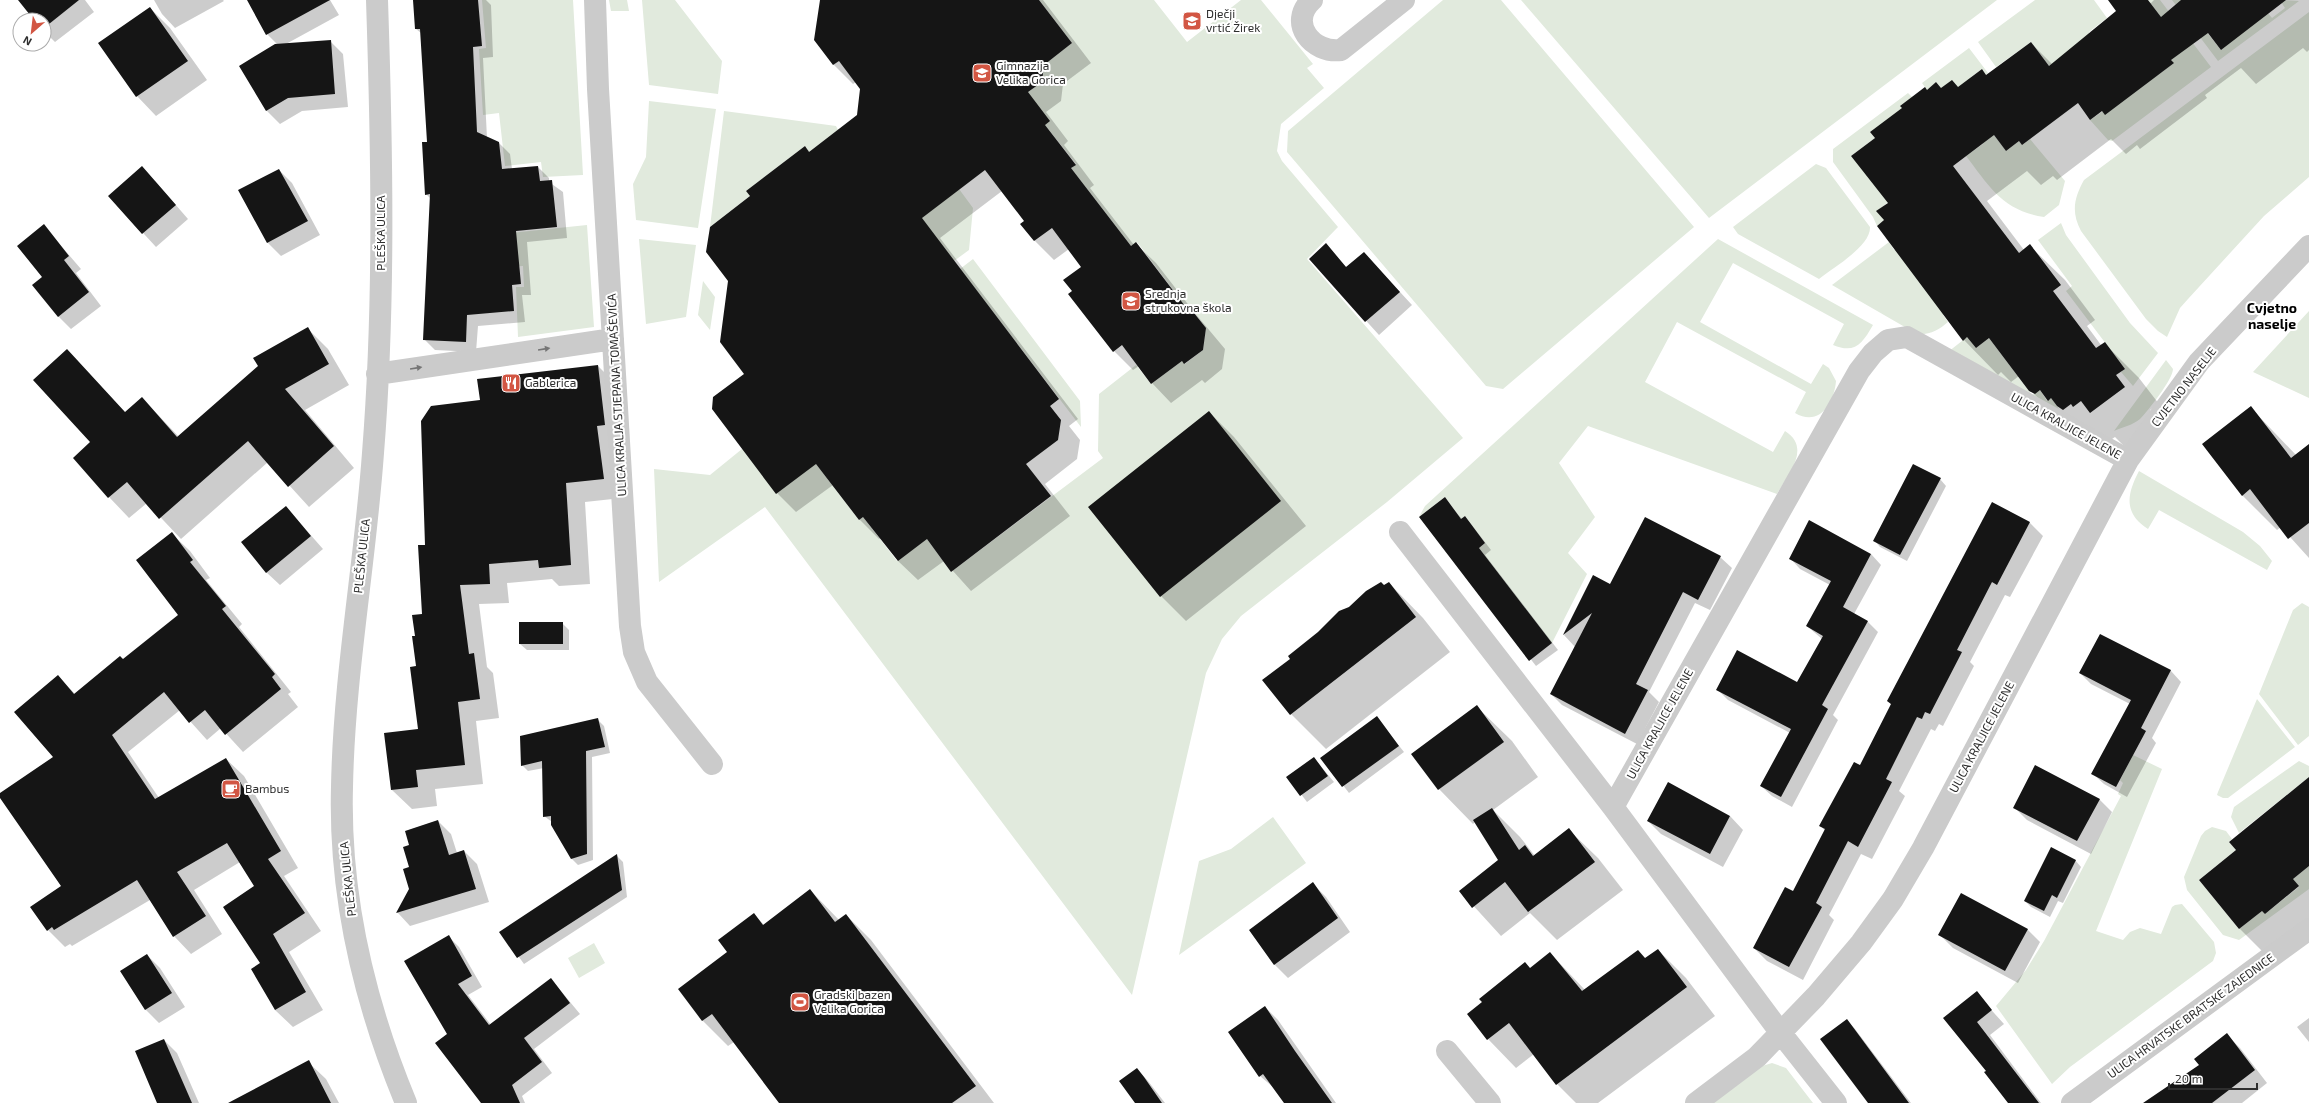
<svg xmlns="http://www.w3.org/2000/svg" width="2309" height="1103" viewBox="0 0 2309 1103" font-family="'Exo 2',sans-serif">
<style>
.green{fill:#e1eadd}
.shadow{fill:#0003}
.building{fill:#151515}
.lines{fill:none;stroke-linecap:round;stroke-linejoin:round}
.minor{stroke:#cbcbcb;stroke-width:22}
.oneway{fill:#757575}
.labels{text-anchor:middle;stroke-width:4;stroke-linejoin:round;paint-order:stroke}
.poi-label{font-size:12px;fill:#2e2e2e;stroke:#fff;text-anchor:start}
.street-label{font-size:12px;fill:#2e2e2e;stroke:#fff}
.quarter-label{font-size:14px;font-weight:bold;fill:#000;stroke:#fff}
</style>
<rect width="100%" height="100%" fill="#fff"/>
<!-- green -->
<path class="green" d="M482 0H573L583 175 543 177 541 162 505 166 499 113 483 115 479 49 486 48Z
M609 0H627L629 11H611Z
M642 0H675L722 61 718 94 649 85Z
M1039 0H1154L1187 42 1241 0H1261L1313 64 1307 68 1324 88 1281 124 1277 151 1282 161 1338 227 1307 259 1463 438 1387 502 1241 616 1222 639 1206 673 1132 995 765 507 659 582 654 469 710 475 742 449 816 464 859 520 863 517 897 561 927 539 951 572 1103 458 1098 451 1099 394 1136 365 1151 384 1182 361 1185 364 1203 350 1206 328 1191 308 1183 313 1180 299 1137 242 1131 246 1071 168 1076 164 1045 125 1028 92 1042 82 1044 65 1072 43Z
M1443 0H1501L1694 227 1503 389 1486 386 1287 152 1288 131Z
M1521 0H1997L1709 218Z
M2035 0H2094L2107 18 2089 32 2095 41 2049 66 2031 42 1996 67 1978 42Z
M2148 0H2160L2211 67 2112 141 2108 140 2090 120 2162 72 2173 63 2171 60 2185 49Z
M2172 0H2181L2221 50 2267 12 2272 18 2285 8 2281 2 2283 0 2299 1 2218 61Z
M2309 12V177L2264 216 2188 299 2180 308 2167 337 2158 331 2146 319 2081 231C2071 212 2074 198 2084 180Z
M1969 48 1988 73 1986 75 1982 69 1971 77 1979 92 1941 88 1936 82 1927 90 1922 83Z
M1908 93 1912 97 1901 106 1907 114 1870 132 1875 138 1851 156 1891 200 1877 211 1884 220 1877 226 1873 217 1833 162V149Z
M649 101 716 109 698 228 636 220 633 184 646 157Z
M724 111 836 126 838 130 809 152 805 146 746 191 750 196 710 227Z
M1988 127 2006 151 2019 141 2022 145 2030 139 2065 181 2059 205 2044 217C2003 211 1989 186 1966 156L1983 144Z
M1816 164 1826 168 1870 227C1871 246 1834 267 1819 279L1738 234 1733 227Z
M959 189 973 208 969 250 954 261 917 212Z
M2061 223 2066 235 2130 323 2158 353 2133 386 2121 372 2125 369 2066 291 2072 286 2038 240Z
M587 225 594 327 518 337 516 287H524L523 266 481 268 482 236Z
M639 239 696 245 686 317 646 324Z
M1718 239 1873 325C1862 344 1855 354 1833 345L1844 324 1733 263 1700 322 1811 384 1823 364 1829 368 1836 381C1834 404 1819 427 1795 413L1806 392 1677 322 1645 382 1773 452 1785 431C1812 448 1788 474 1777 494L1588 426 1559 463 1595 517 1568 553 1587 574 1552 643 1479 548 1485 543 1465 516 1461 519 1445 497 1419 517 1425 506Z
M1889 242 1894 250 1900 246C1913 275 1924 291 1948 311L1943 315 1948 322C1939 330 1930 335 1917 334L1832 285Z
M973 259 1080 401 1081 427 960 269Z
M703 281 715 297 710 330 698 315Z
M2309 311V398L2253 372Z
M1967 337 1976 348 1989 338 2032 395 2040 390 2047 401 2051 398 2061 412 1948 352Z
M2166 360 2173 369C2173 379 2148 411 2140 419 2133 425 2123 427 2114 431Z
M2139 471 2243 532 2260 546 2272 561 2267 570 2159 510 2148 529C2123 513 2127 494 2139 471Z
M2302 603 2309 607V736L2298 745 2259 694 2293 610Z
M2257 699 2295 747 2228 798H2223L2217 795 2218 792Z
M2133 755 2162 769 2096 931 2123 940 2130 932 2140 928 2161 934 2172 907 2175 905 2182 904 2214 942 2216 953 2213 961 2070 1067 2052 1084 1996 1006 2026 970 2044 941 2121 796 2118 794 2123 783 2120 780Z
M2299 761 2309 766V777L2239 833 2231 817 2234 807Z
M1273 817 1306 863 1179 955 1199 861 1231 849Z
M2212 827 2226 831 2232 839 2229 842 2236 850 2199 880 2239 929 2262 911 2265 914 2299 887 2293 879 2309 866V889L2239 940 2223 935 2187 890 2184 877 2201 836 2205 831Z
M594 943 605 963 579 978 568 958Z
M1772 1063 1786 1068 1813 1103H1712L1759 1067Z"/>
<!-- shadow -->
<path class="shadow" d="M36 0H85L94 12 55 42 44 31V20H35Z
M154 0H223L224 1 175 28 162 14Z
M259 0H330L339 15 286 44 330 41 343 54 348 107 302 111 280 124 267 111 240 66 278 45 267 34 250 5Z
M414 0H486L491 5 493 57 483 58 487 138 499 143 510 154 512 169 538 167 549 178V182L563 192 567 238 527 242 531 295H522L525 322 478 326 476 352 435 350 424 339 431 199 426 194 429 143 421 33 416 29Z
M821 0H1043L1091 63 1063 84 1061 101 1046 112 1068 141 1064 145 1094 185 1090 188 1134 245 1136 244 1156 263 1194 312 1225 349 1222 369 1205 383 1202 380 1171 403 1152 383 1139 366 1133 370 1114 351 1073 291 1083 267 1069 249 1054 260 1035 241 1025 221 1002 191 940 238 1078 419 1069 426 1080 440 1077 459 1045 484 1070 516 971 591 944 561 918 580 898 561 881 538 879 539 860 520 833 485 796 512 777 493 746 374 752 196 805 147 810 152 858 116 861 88 856 82 853 84 834 65 815 40Z
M2144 0 2151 3 2154 0H2309V50L2307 52 2303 48 2256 84 2241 68 2205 95 2207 98 2140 149 2137 145 2126 154 2111 139 2057 180 2053 176 2041 185 2027 171 1987 201 2024 250 2030 246 2065 280 2095 320 2087 326 2101 345 2104 343 2139 378 2159 404 2150 410 2159 422 2125 447 2115 437 2109 441 2065 425 2030 390 2019 376 2011 382 2001 372 1998 375 1964 340 1885 221 1889 203 1876 138 1927 91 1958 88 1982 70 1987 76 2031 43 2053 65 2092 34 2090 32 2129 3Z
M150 8 170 28 207 80 156 116 137 96Z
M279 170 292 183 320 235 281 256 268 243 240 190Z
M155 181 188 219 156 247 109 196Z
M44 226 81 269 76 273 101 306 71 329 58 316 43 277Z
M1326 245 1347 268 1364 253 1412 305 1379 335 1310 259Z
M307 328 328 349 349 385 305 410 354 468 309 507 268 462 181 539 147 503 129 518 109 497 126 413 142 398 179 437Z
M598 366 617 385 622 498 585 502 590 584 559 586 552 579 507 583 509 603 479 604 487 667 493 673 499 718 476 721 483 784 435 789 437 806 412 809 392 790 419 730 416 637 423 615 426 546 481 400Z
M2251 408 2296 455 2309 456V558L2281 527 2277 530 2242 495Z
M1209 412 1234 437 1306 526 1186 621 1161 596 1090 507Z
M1940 479 1946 486 1907 561 1880 547 1874 540Z
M1444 498 1462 519 1465 517 1471 524 1491 550 1485 555 1558 650 1536 666 1420 517Z
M1992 504 2030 523 2043 536 2010 597 2005 595 1970 662 1974 666 1943 726 1939 724 1935 731 1931 729 1899 791 1905 796 1872 859 1861 854 1829 915 1834 920 1803 980 1767 961 1754 948 1793 893 1825 831 1821 826 1860 767 1892 705 1888 701Z
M286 507 323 549 280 585 266 572Z
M172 534 190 551 210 578 206 580 242 624 239 627 291 692 288 694 298 707 243 752 221 728 207 740 180 710 128 752 159 798 226 759 244 776 298 868 284 876 321 931 289 952 323 1010 293 1027 275 1010 262 964 255 886 240 862 194 890 222 934 191 954 174 936 150 900 72 946 70 944 65 947 48 930 62 887 0 796 55 758 58 676 75 694 123 661 179 615Z
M1871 554 1881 565 1854 614 1868 622 1878 632 1833 715 1838 720 1792 807 1772 796 1761 786 1790 733 1728 700 1717 689 1797 684 1822 639 1807 626 1830 585 1800 569 1790 558Z
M1720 557 1732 568 1710 610 1695 603 1649 692 1659 702 1637 744 1562 705 1551 694 1575 647 1564 635 1594 576 1611 586Z
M1389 583 1423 618 1450 652 1326 749 1291 714 1264 680 1291 659 1349 607Z
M562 623 569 630V650H527L520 644Z
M2100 635 2171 671 2181 682 2152 738 2156 743 2127 797 2104 784 2093 774 2130 704 2091 684 2080 673Z
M1477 707 1512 741 1538 777 1493 810 1520 837 1535 856 1569 830 1598 858 1623 890 1557 940 1530 913 1501 936 1460 891 1499 861 1475 822 1473 824 1439 789Z
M1377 718 1404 752 1349 793 1322 758Z
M598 720 604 726 610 753 592 757 593 860 578 865 572 859 552 822 544 816V768L528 771 522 765Z
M1314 758 1334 782 1307 802 1288 777Z
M2309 779V941L2274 963 2240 929 2201 880 2237 851Z
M2099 799 2112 812 2091 854 2027 820 2014 807Z
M1730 816 1743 830 1723 867 1661 834 1648 821Z
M438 821 451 834 457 853 464 851 477 864 489 902 410 926 398 913 410 889V846Z
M617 856 623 862 627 897 524 964 501 932Z
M2075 860 2081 867 2063 903 2058 901 2050 917 2031 907 2025 901Z
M1313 884 1326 897 1350 932 1288 978 1275 965 1250 931Z
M810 890 839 920 846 915 871 940 994 1103H781L734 1042 728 1046 703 1021 679 989 729 952 754 914 764 925Z
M2027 929 2040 942 2018 983 1953 948 1940 935Z
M448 936 459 947 482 987 468 995 491 1025 551 979 580 1014 534 1049 552 1073 522 1096 525 1103H481L448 1034Z
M1658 950 1686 978 1715 1016 1598 1103H1576L1557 1084 1534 1054 1516 1068 1488 1039 1530 969 1550 953 1585 990 1646 959Z
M147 955 160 968 185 1007 159 1023 146 1010 121 971Z
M1976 993 2004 1024 1990 1035 2041 1103H2009L1987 1071 1945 1018Z
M1265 1007 1278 1020 1336 1103H1285L1274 1088 1260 1076Z
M2309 1018V1042L2297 1027Z
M1847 1020 1855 1029 1911 1103H1869Z
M2227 1035 2240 1048 2267 1083 2242 1103H2145L2200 1066Z
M164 1040 177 1053 199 1103H158Z
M308 1062 326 1079 339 1103H230Z
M1137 1069 1148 1081 1165 1103H1136Z"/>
<!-- building -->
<path class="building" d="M18 0H79L44 28V20H34Z
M247 0H330L266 35Z
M413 0H478L482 46 473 47 477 132 499 142 502 169 538 166 540 181 552 180 557 227 516 231 521 284 512 285 514 311 467 315 466 342 423 340 430 194 425 195 422 142H427L420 29H415Z
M820 0H1039L1072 43 1044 65 1042 82 1028 92 1050 121 1045 125 1076 165 1071 168 1131 246 1136 242 1188 310 1190 308 1206 328 1203 350 1184 364 1182 361 1151 384 1122 345 1113 352 1068 294 1072 291 1063 280 1081 267 1052 228 1034 241 1020 224 1024 221 985 170 922 218 1059 399 1050 406 1061 420 1058 440 1026 464 1051 496 951 572 927 539 898 561 863 517 859 520 816 464 776 494 712 409 713 397 744 374 720 342 728 281 706 252 710 227 750 196 746 191 805 146 809 152 857 115 860 89 839 61 833 65 814 40Z
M2108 0H2148L2161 17 2181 0H2286L2221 50 2208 33 2171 60 2174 63 2105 115 2102 111 2090 120 2078 103 2022 145 2019 141 2006 151 1994 135 1953 166 2019 253 2030 244 2061 285 2053 291 2096 348 2105 342 2125 369 2116 375 2125 387 2090 413 2081 401 2073 407 2071 404 2063 410 2057 406 2051 398 2048 401 2040 390 2035 394 2029 391 1989 338 1976 348 1967 337 1963 341 1877 226 1884 220 1876 211 1888 203 1851 156 1875 138 1870 132 1902 108 1900 106 1925 87 1927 90 1936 82 1941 88 1952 80 1958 87 1982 69 1986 75 2031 42 2049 66 2116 11Z
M150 7 188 61 136 97 98 43Z
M331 40 335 94 288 98 266 111 239 66 275 44Z
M142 166 176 205 142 234 108 196Z
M279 169 308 221 267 243 238 190Z
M44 224 69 256 64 260 89 292 58 317 32 285 42 277 17 246Z
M1326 243 1346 267 1364 252 1400 292 1365 322 1309 259Z
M308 327 329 364 285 389 334 446 288 487 248 441 159 519 127 482 108 498 73 458 90 442 33 380 67 349 125 412 142 397 177 437 258 366 253 358Z
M598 365 605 425 597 426 604 479 566 483 571 565 539 568 538 560 489 564 490 584 460 585 469 654 474 653 480 699 458 702 465 765 416 770 418 787 391 790 384 733 418 729 410 667 416 666 412 636H415L412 615 422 614 418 545H425L421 421 431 406 480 400 477 379Z
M2251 406 2291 458 2309 444V523L2288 539 2250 489 2242 496 2202 444Z
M1209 411 1281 501 1160 597 1088 507Z
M1913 464 1941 478 1900 555 1873 541Z
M1445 497 1461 519 1465 516 1485 543 1479 548 1552 643 1529 661 1419 517Z
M1992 502 2030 522 1997 585 1992 582 1957 650 1962 652 1930 714 1925 712 1922 719 1917 717 1886 779 1892 782 1858 847 1848 841 1816 903 1822 907 1789 967 1753 948 1785 887 1793 891 1825 829 1819 826 1854 762 1860 765 1891 704 1887 701Z
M286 506 311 536 266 573 241 542Z
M1645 517 1721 556 1698 600 1683 592 1636 684 1648 690 1625 734 1550 694 1592 613 1563 635 1593 575 1610 584Z
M1809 520 1871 554 1843 607 1868 621 1822 705 1828 709 1781 797 1760 786 1791 729 1716 690 1737 650 1797 682 1823 636 1806 626 1831 581 1789 559Z
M172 532 193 560 190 562 226 606 222 609 275 674 272 677 281 689 225 735 205 710 189 723 164 692 112 735 155 799 226 758 281 851 268 859 305 913 273 934 306 992 275 1010 251 969 260 963 223 907 254 886 227 843 177 872 206 916 173 937 137 880 54 930 52 927 47 931 30 907 61 886 0 798V793L53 757 14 712 58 675 74 694 120 656 123 659 178 615 136 560Z
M1381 582 1384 585 1389 582 1416 617 1290 715 1262 680 1290 659 1288 656 1318 632 1339 611 1349 607 1366 591Z
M519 622H563V644H519Z
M2100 634 2171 670 2141 728 2146 731 2116 787 2091 774 2131 700 2079 673Z
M1477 705 1504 742 1438 790 1411 754Z
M1377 716 1399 746 1342 787 1320 758Z
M598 718 605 747 586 751 587 854 571 859 551 825V816L543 817 542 761 521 766 520 736Z
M1314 757 1328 776 1300 796 1286 777Z
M2035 765 2100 799 2077 841 2013 808Z
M2309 777V866L2293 879 2299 886 2265 914 2262 911 2239 929 2199 880 2236 850 2229 842Z
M1668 782 1730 816 1710 854 1647 821Z
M1492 808 1519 850 1525 845 1533 856 1569 828 1595 862 1528 912 1505 882 1472 908 1459 891 1498 860 1473 820Z
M438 820 449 855 464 850 476 889 396 913 409 889 403 869 409 867 403 847 409 845 405 831Z
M2051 847 2076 860 2057 898 2052 895 2044 911 2024 901Z
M617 854 622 890 517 958 499 932Z
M1313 882 1338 918 1274 965 1249 930Z
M810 889 835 922 846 914 976 1086 952 1103H779L712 1014 702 1021 678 989 727 952 718 940 754 913 763 925Z
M1961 893 2028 929 2005 971 1938 935Z
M449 935 472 976 458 984 489 1025 551 978 570 1003 524 1038 542 1062 512 1085 520 1103H481L435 1043 447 1034 404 961Z
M1658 949 1687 987 1556 1085 1509 1023 1487 1040 1467 1014 1482 1002 1479 999 1525 962 1530 968 1550 952 1582 991 1638 950 1645 958Z
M147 954 172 993 145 1010 120 971Z
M1977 991 1992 1010 1977 1022 2039 1103H2008L1984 1072 1986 1071 1943 1018Z
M1265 1006 1295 1051 1332 1103H1284L1263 1074 1259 1077 1228 1032Z
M1847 1019 1909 1103H1868L1820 1039Z
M2227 1033 2255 1070 2212 1103H2143L2199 1065 2194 1059Z
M164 1039 192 1103H157L135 1051Z
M309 1060 331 1103H228Z
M1137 1068 1144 1077 1162 1103H1135L1119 1081Z"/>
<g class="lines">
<!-- minor -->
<path class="minor" d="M377 0C382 151 385 302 373 453 365 565 344 675 342 787 339 895 365 1004 406 1103
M595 0 598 89 630 626 634 652 647 682 712 764
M1312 0C1287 23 1313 54 1341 50L1404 0
M377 374 613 339
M1400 532 1613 807 1780 1032 1836 1103
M1613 807 1859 371 1873 353 1888 340 1907 337 2128 460
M1447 1051 1490 1103
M1696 1103 1757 1057 1816 996 1861 943 1893 899 1923 848 2128 460 2199 362 2309 246
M2072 1103 2309 929"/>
</g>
<!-- one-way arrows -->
<defs><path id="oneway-solid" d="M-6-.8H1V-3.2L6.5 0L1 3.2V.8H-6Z"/></defs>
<g class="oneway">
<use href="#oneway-solid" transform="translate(544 349) rotate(-9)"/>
<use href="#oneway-solid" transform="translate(416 368) rotate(-9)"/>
</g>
<!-- icons -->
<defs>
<symbol id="school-square" viewBox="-11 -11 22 22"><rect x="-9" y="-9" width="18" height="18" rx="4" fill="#d25643" stroke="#fff"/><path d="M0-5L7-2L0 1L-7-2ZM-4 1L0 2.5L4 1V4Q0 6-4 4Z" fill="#fff"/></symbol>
<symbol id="restaurant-square" viewBox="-11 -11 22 22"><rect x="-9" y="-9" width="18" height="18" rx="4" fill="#d25643" stroke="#fff"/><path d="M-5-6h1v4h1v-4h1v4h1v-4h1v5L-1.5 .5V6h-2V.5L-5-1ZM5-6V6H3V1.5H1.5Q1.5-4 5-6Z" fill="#fff"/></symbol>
<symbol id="cafe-square" viewBox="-11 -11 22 22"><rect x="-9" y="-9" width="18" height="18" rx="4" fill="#d25643" stroke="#fff"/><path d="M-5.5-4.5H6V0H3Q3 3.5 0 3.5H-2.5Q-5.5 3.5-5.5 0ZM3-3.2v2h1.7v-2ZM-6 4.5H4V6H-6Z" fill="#fff"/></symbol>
<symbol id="stadium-square" viewBox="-11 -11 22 22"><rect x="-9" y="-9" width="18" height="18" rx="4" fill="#d25643" stroke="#fff"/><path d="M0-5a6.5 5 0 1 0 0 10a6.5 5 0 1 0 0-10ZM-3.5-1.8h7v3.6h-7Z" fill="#fff"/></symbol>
</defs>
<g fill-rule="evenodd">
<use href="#school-square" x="1181" y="10" width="22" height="22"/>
<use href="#school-square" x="971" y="62" width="22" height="22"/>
<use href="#school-square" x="1120" y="290" width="22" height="22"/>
<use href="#restaurant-square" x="500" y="372" width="22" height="22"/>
<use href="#cafe-square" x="220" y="778" width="22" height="22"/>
<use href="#stadium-square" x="789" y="991" width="22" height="22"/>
</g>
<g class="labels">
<!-- poi labels -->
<g class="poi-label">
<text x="1206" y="18">Dječji<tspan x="1206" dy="14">vrtić Žirek</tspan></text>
<text x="996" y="70">Gimnazija<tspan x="996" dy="14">Velika Gorica</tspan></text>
<text x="1145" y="298">Srednja<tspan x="1145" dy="14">strukovna škola</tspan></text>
<text x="525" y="387">Gablerica</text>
<text x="245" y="793">Bambus</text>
<text x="814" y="999">Gradski bazen<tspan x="814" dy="14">Velika Gorica</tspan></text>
</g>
<!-- street labels -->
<g class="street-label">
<text transform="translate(381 233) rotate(-90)" y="4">PLEŠKA ULICA</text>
<text transform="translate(2184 387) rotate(-52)" y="4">CVJETNO NASELJE</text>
<text transform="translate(617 395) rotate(-93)" y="4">ULICA KRALJA STJEPANA TOMAŠEVIĆA</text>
<text transform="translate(2066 426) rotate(29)" y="4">ULICA KRALJICE JELENE</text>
<text transform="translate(362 556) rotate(-84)" y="4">PLEŠKA ULICA</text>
<text transform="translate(1660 724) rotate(-61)" y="4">ULICA KRALJICE JELENE</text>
<text transform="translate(1982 737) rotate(-62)" y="4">ULICA KRALJICE JELENE</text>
<text transform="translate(348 879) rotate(-96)" y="4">PLEŠKA ULICA</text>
<text transform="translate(2191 1016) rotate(-36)" y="4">ULICA HRVATSKE BRATSKE ZAJEDNICE</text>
</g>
<!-- quarter labels -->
<g class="quarter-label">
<text x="2272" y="313">Cvjetno<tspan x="2272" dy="16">naselje</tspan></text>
</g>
</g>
<!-- north arrow -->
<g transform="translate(32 32) rotate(208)"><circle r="19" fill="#ffffff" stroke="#ababab"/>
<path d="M0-3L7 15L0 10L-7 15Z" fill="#d25643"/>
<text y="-6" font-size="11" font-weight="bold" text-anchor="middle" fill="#2e2e2e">N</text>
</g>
<!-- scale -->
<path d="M2169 1083v6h88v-6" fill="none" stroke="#2e2e2e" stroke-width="2"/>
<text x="2175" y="1083" font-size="12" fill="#2e2e2e" stroke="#ffffff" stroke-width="3" paint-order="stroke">20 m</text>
</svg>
